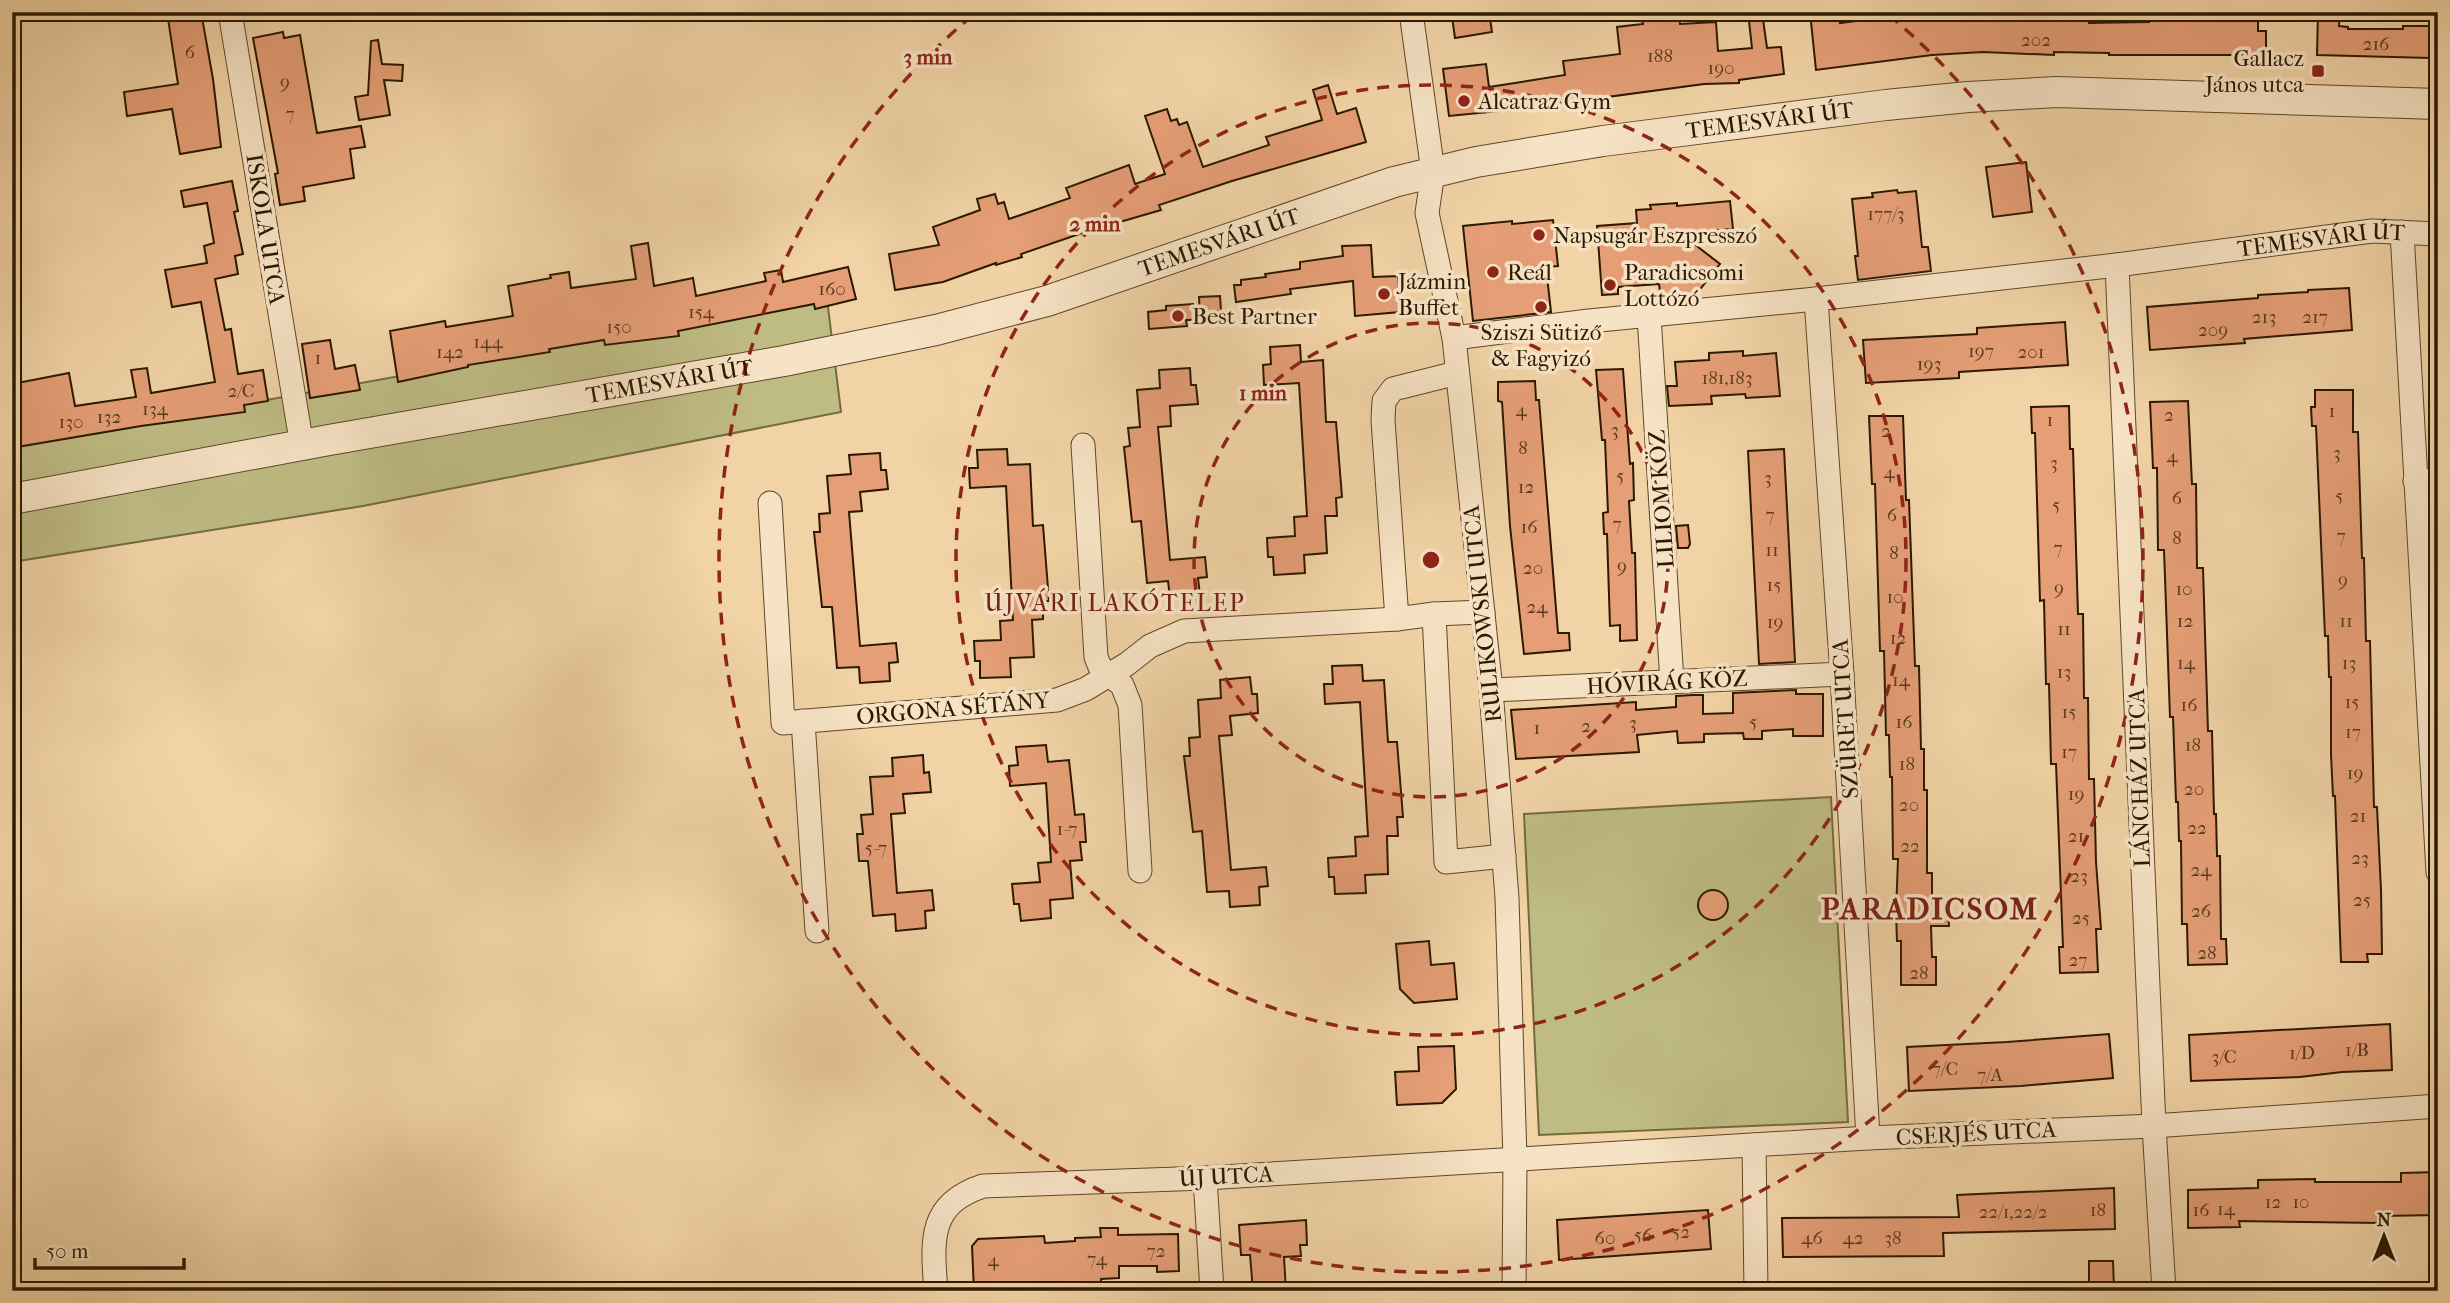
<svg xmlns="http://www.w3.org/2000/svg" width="2450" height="1303" viewBox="0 0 2450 1303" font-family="'IM FELL French Canon',serif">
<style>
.green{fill:#bebb83;stroke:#746a42;stroke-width:2}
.building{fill:#e59e76;stroke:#2b1900;stroke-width:2}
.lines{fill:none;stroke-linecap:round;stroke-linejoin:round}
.minor-casing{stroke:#5c4829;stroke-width:25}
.tertiary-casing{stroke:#5c4829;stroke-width:32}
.minor{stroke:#f6e2c4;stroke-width:23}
.tertiary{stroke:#f6e2c4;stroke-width:30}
.ring{fill:none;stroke:#8f2418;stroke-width:3.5;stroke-dasharray:12 9}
.poi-dot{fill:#8f2418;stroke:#f6e2c4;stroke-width:2.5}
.labels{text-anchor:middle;stroke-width:7;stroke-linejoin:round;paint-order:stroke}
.number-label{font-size:19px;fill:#5a3a1e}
.poi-label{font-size:23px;fill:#2b1900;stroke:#f6e2c4;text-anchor:start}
.street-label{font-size:23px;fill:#2b1900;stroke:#f6e2c4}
.neighbourhood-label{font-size:24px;letter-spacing:2px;fill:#7a1f14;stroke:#f6e2c4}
.district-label{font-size:30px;font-weight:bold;letter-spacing:2px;fill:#7a1f14;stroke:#f6e2c4}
.centre{fill:#8f2418;stroke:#f6e2c4;stroke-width:3.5}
.ring-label{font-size:21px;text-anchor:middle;font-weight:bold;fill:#8f2418;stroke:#f6e2c4;stroke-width:7;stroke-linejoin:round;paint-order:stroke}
</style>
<rect width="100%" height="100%" fill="#f1d3a5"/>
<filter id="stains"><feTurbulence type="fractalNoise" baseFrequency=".00286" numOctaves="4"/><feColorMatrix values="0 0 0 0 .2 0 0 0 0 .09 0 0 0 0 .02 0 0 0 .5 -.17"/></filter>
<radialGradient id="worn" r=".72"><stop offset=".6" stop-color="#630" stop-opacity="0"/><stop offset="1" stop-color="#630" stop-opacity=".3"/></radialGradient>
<!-- green -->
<path class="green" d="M827 299 841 412 363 506 12 562V446Z
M1831 797 1848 1122 1539 1135 1524 814Z"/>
<!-- building -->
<path class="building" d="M167 12H201L213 79 221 147 180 154 172 109 127 116 124 92 178 84Z
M1489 12 1492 32 1455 38 1452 17Z
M1748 12H1762L1767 48 1781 47 1784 74 1739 80V83L1704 84 1510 110 1449 116 1443 69 1486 64 1489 87 1565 75 1563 61 1620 54 1617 27 1643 24 1642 19 1679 14 1680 24 1716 22 1718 51 1752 48Z
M1810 12H1839L1840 23 1893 16 1894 20 1966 12H2089V23L2149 22V12H2258V31H2266V55H2109V53L2054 52V55L1983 52 1932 55 1816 70Z
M2318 12H2340L2339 26 2348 27V29H2403V26H2431L2430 58 2317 55Z
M283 32 284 38 300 35 317 133 361 126 365 147 350 149 354 178 303 187 305 201 280 205 275 174 278 173 253 38Z
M378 40 382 64 403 65 402 81 384 80 390 115 359 120 355 97 368 95 371 41Z
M1328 85 1337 114 1356 108 1366 142 1232 181 1159 205 1161 210 1082 233 1021 254 1022 257 996 265V263L943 282 895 290 889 254 939 245 933 227 980 210 977 199 995 194 998 204 1004 202 1009 219 1070 198 1066 188 1129 165 1135 184 1165 174 1145 116 1167 109 1171 121 1177 119 1179 125 1187 122 1203 167 1269 145 1266 137 1322 120 1313 90Z
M2026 162 2032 212 1993 217 1986 167Z
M232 181 238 211 234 212 243 254 235 256 238 274 215 279 225 330 231 329 238 374 263 370 268 401 244 405 245 412 141 426 17 447 12 421V384L69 373 75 406 136 397 131 370 147 368 151 393 215 382 201 302 172 307 165 270 207 263 204 246 214 243 207 203 184 207 181 191Z
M1897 190 1898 193 1916 191 1922 247H1928L1931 271 1858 280 1855 256H1858L1852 199 1873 197 1872 193Z
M1730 201 1733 229 1680 233 1720 264 1694 297 1661 299 1659 284 1618 287V294L1602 295 1597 226 1637 223 1636 210 1651 209 1650 205 1677 203V206Z
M1553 220 1558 266 1546 267 1551 312 1473 321 1463 226 1512 221V224Z
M648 243 654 286 693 278 696 296 766 281 764 273 781 270 783 282 848 267 856 299 815 309 814 304 678 331 679 336 605 345 604 340 549 349 550 352 468 365V367L398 382 390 331 445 321 446 327 513 316 508 286 551 278 550 275 569 272 571 288 636 279 631 246Z
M1371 245 1373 277 1398 276 1400 312 1355 316 1353 281 1290 289 1291 294 1236 302 1234 285H1241V280L1266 277 1265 274 1300 269V262L1343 256 1342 246Z
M2349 288 2352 330 2244 339 2245 343 2150 350 2147 307 2258 298V295L2308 292V290Z
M1220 296 1221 311 1214 312 1215 316 1200 317 1199 297Z
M1193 304 1195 320H1186L1187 326 1149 329 1148 312 1166 310V306Z
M2065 322 2068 365 1959 372V378L1866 383 1863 340 1977 334V328Z
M330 340 335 369 355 365 360 390 310 398 302 344Z
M1300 345 1301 362 1323 360 1326 422H1336L1342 497 1336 498 1337 516H1325L1327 553 1304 555 1305 573 1274 575 1273 557H1268L1267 538 1295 536 1294 517 1307 516 1299 383 1264 385 1263 365 1271 364 1270 347Z
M1743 351V356L1776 353 1780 396 1746 398 1745 394 1711 396 1712 404 1669 406 1667 386H1677L1675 362 1709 360V353Z
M1190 368 1191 385H1196L1198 404 1170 406 1171 426 1158 427 1170 560 1205 557 1207 577 1198 578 1200 595 1170 598 1168 581 1147 583 1141 521 1132 522 1124 447 1130 446 1128 428 1140 427 1137 390 1160 388 1159 370Z
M1623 369 1630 464 1633 463 1634 500 1629 501 1632 553H1635L1637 640 1620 641V625L1610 626 1607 534H1604L1603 513 1608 512 1605 440H1602L1596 370Z
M1535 381 1536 400H1539L1558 633H1569L1570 650 1524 654 1510 526 1502 402 1498 401V382Z
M2315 390H2353V432H2358L2362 558H2364L2366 641H2370L2374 807H2377L2381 890 2382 954H2367L2368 962H2341L2335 796H2333L2331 755V677H2329L2328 636H2325L2316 426H2312L2311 407H2315Z
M2188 401 2192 484H2196L2197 568H2203L2208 731H2212L2214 814H2216L2217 856H2220L2221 939H2226L2227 964 2188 965 2187 924H2182L2181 841H2179L2178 802H2176L2173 717H2170L2164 550H2158L2157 468H2153L2150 402Z
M2069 406 2070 449H2073L2078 614H2083L2084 698H2088L2089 779H2094L2096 862 2101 929H2096L2098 972 2060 973 2059 947H2063L2056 764H2051L2049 684H2046L2044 600 2040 601 2035 433H2032L2031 407Z
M1869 416H1903L1906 500H1909L1915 666H1919L1921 749H1924V790H1927V873H1932V911H1948L1949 926H1931L1932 957H1936V985H1901V941H1897L1896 912 1898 859H1893L1892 777H1890L1889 735H1886L1884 651H1880L1875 484H1872Z
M1007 449 1008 465 1030 464 1033 526 1043 525 1049 601H1043V619L1032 620 1034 657 1010 658 1011 677 980 678V661H975L974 641 1001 640 1000 621 1013 620 1006 486 970 488 969 468H978L977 450Z
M1784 449 1795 662 1759 664 1748 451Z
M880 453 881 470H886L888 489 860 492 862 511 849 512 860 646 896 643 898 662 889 663 890 681 860 683 859 667 837 668 832 607H822L814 532H820L819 514 830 513 827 476 851 474 849 455Z
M1688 525 1690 544 1688 548H1678L1676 526Z
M1362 665 1363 681 1384 680 1388 742H1397L1403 817H1397L1398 836H1387L1388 874 1365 875 1366 893 1335 894 1334 877H1329L1328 858 1356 856 1355 837 1368 836 1360 702 1325 704 1324 684H1333L1332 666Z
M1250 677 1252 694H1257L1258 713 1230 716 1232 735 1219 736 1231 870 1266 867 1268 886 1259 887 1260 905 1230 907 1229 891 1207 892 1202 831 1193 832 1184 756H1190L1189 738 1200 737 1198 700 1221 698 1220 680Z
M1796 690V694H1823V736H1793V729L1762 731V739H1744L1743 733 1704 734V742L1678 743 1677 731 1637 735 1639 752 1516 759 1511 710 1636 702V710L1676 707V696L1693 695H1703V714L1733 713V693Z
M1046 745 1048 762 1069 760 1075 815 1084 814 1086 842H1080L1082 860 1070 861 1073 898 1050 900 1051 918 1021 921 1019 904H1014L1012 884 1040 882 1038 863 1051 862 1046 783 1010 786 1009 766 1018 765 1016 747Z
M923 755 924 773 929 772 931 792 903 794 905 813 891 814 897 893 932 890 934 910 925 911 926 928 896 931 895 914 873 916 868 861H859L857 834H863L861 815 873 814 870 777 893 776 892 758Z
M1698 905a15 15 0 1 1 30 0a15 15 0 1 1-30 0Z
M1429 941 1431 965 1454 963 1457 999 1414 1003 1400 989 1396 944Z
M2390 1024 2392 1070 2342 1072 2300 1077 2191 1081 2189 1035Z
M2109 1034 2113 1078 2021 1086 1909 1091 1907 1047 2007 1042Z
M1454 1046 1456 1089 1442 1103 1397 1105 1395 1072 1419 1071 1418 1047Z
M2438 1172V1215L2380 1216V1223L2239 1221 2240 1227 2188 1228V1190L2258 1188V1180L2315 1179V1182H2401V1173Z
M2114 1188 2115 1229 1943 1233 1944 1256 1783 1257 1782 1218 1959 1217 1957 1195Z
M1708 1210 1711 1249 1559 1260 1557 1220Z
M1306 1220 1307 1245H1300L1301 1256 1284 1257 1286 1291H1253L1250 1255H1241L1239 1225Z
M1100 1228H1118V1235L1178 1234 1179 1271 1157 1272V1266H1119V1278L1101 1279V1290L974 1291 972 1246 978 1239 1044 1236 1045 1243 1075 1241V1238L1101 1237Z
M2089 1261H2113L2114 1288H2089Z"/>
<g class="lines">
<defs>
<g id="minor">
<path d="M230 12 302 446"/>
<path d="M1411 12 1433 172 1427 213 1454 338 1491 690 1507 898 1515 1159 1514 1291"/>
<path d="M2402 232 2438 872"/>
<path d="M2117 265 2154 1126 2164 1291"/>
<path d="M1816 299 1842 674 1868 1138"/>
<path d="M1649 316 1672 682"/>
<path id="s1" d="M1454 338 1589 321 1816 299 2117 265 2372 231 2438 234"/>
<path d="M1083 445 1096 657 1100 667 1122 685 1130 705 1140 871"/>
<path d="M2415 481 2438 480"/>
<path d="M770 503 783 723 1057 700 1086 689 1127 664 1150 646 1184 631 1397 619 1434 614 1483 612"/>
<path d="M1434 614 1446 862 1504 856"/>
<path d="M1397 619 1383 420 1384 401 1393 389 1457 373"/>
<path d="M1491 690 1842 674"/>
<path d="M803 721 817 931"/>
<path d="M1754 1145 1756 1291"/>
<path d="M1205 1178 1212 1291"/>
<path d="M936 1291C932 1241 928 1204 983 1186L1205 1178 1868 1138 2154 1126 2438 1106"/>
</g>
<g id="tertiary">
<path id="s2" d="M12 499 329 440 784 361 936 330 1047 301 1394 182 1476 162 1603 141 1886 105 1968 97 2056 92 2438 104"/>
</g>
</defs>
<!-- minor casing -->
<use href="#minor" class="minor-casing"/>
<!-- tertiary casing -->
<use href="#tertiary" class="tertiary-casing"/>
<!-- minor -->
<use href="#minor" class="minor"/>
<!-- tertiary -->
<use href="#tertiary" class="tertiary"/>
</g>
<!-- distance rings -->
<g class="ring">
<circle cx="1431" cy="560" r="237"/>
<circle cx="1431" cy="560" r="475"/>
<path d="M1889 15A712 712 0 1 1 973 15"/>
</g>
<!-- markers -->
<g class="poi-dot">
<rect x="2311" y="64" width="14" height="14" rx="3.5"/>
<circle cx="1464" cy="101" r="7"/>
<circle cx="1539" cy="235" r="7"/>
<circle cx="1493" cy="272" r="7"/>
<circle cx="1610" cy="285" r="7"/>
<circle cx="1384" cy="294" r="7"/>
<circle cx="1541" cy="307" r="7"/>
<circle cx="1178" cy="316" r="7"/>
</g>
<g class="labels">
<!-- number labels -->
<g class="number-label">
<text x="2036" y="46">202</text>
<text x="2376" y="50">216</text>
<text x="190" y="58">6</text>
<text x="1660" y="62">188</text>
<text x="1721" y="74">190</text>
<text x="285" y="88">9</text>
<text x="290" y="120">7</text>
<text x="1886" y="220">177/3</text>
<text x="832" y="295">160</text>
<text x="701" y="318">154</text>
<text x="2264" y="323">213</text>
<text x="2315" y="323">217</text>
<text x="619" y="333">150</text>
<text x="2213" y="336">209</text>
<text x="488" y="348">144</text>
<text x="1981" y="357">197</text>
<text x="450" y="358">142</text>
<text x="2031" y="358">201</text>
<text x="318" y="364">1</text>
<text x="1929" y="370">193</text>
<text x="1727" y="384">181,183</text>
<text x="241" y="397">2/C</text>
<text x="155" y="415">134</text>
<text x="1521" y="416">4</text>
<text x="2332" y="417">1</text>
<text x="2169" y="421">2</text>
<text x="109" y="423">132</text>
<text x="2050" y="426">1</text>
<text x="71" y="428">130</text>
<text x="1615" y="436">3</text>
<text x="1886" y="437">2</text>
<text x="1523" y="454">8</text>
<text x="2337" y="459">3</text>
<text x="2172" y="462">4</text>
<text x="2054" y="469">3</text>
<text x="1889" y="478">4</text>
<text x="1620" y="482">5</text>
<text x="1768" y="484">3</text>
<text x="1526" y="493">12</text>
<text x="2339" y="502">5</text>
<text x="2177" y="504">6</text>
<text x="2056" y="511">5</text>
<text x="1770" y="521">7</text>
<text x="1892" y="521">6</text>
<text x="1617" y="530">7</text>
<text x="1529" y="533">16</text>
<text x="2341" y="542">7</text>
<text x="2177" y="544">8</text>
<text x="2058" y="554">7</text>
<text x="1772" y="556">11</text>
<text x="1894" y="559">8</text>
<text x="1622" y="572">9</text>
<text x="1533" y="574">20</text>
<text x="2343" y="586">9</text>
<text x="1774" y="591">15</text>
<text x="2059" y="594">9</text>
<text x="2184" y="595">10</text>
<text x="1895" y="603">10</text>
<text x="1537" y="613">24</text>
<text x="2185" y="627">12</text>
<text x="2346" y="627">11</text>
<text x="1775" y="628">19</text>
<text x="2064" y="635">11</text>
<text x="1898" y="644">12</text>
<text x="2186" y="669">14</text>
<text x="2349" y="669">13</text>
<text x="2064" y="678">13</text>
<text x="1901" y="686">14</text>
<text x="2352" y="708">15</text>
<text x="2189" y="711">16</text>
<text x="2069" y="718">15</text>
<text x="1753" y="728">5</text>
<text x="1904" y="728">16</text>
<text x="1633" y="729">3</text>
<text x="1586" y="732">2</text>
<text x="1537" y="734">1</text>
<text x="2353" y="738">17</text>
<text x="2193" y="751">18</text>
<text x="2069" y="758">17</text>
<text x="1907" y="770">18</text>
<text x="2355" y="779">19</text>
<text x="2194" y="795">20</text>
<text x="2076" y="800">19</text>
<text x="1909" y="811">20</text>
<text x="2358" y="822">21</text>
<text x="2197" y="834">22</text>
<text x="1067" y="835">1-7</text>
<text x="2076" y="842">21</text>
<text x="1910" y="852">22</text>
<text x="876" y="854">5-7</text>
<text x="2360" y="864">23</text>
<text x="2201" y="876">24</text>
<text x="2079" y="882">23</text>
<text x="2362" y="906">25</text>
<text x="2201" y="917">26</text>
<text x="2081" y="924">25</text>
<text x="2207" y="959">28</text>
<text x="2078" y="966">27</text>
<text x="1919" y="979">28</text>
<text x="2357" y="1056">1/B</text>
<text x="2302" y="1059">1/D</text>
<text x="2224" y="1063">3/C</text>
<text x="1945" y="1075">7/C</text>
<text x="1990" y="1081">7/A</text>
<text x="2273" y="1208">12</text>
<text x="2301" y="1208">10</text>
<text x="2226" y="1215">14</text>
<text x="2098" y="1216">18</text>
<text x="2201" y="1216">16</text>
<text x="2013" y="1218">22/1,22/2</text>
<text x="1681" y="1238">52</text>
<text x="1643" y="1241">56</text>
<text x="1605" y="1244">60</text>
<text x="1812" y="1244">46</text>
<text x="1853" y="1244">42</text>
<text x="1893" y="1244">38</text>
<text x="1156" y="1257">72</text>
<text x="1097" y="1265">74</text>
<text x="993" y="1266">4</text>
</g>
<!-- poi labels -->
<g class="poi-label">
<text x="2304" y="66" text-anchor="end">Gallacz<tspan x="2304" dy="26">János utca</tspan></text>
<text x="1478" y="109">Alcatraz Gym</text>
<text x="1553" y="243">Napsugár Eszpresszó</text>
<text x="1507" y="280">Reál</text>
<text x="1624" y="280">Paradicsomi<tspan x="1624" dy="26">Lottózó</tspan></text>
<text x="1398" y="289">Jázmin<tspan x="1398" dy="26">Buffet</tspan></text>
<text x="1192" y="324">Best Partner</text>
<text x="1541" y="340" text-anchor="middle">Sziszi Sütiző<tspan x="1541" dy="26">&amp; Fagyizó</tspan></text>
</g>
<!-- street labels -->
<g class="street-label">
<text dy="8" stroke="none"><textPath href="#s2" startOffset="1802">TEMESVÁRI ÚT</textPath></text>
<text transform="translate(266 229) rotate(81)" y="8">ISKOLA UTCA</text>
<text dy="8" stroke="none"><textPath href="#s1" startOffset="873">TEMESVÁRI ÚT</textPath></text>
<text dy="8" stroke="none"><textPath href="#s2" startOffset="1236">TEMESVÁRI ÚT</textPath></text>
<text dy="8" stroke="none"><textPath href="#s2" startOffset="668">TEMESVÁRI ÚT</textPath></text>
<text transform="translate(1661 499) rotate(-94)" y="8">LILIOM KÖZ</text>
<text transform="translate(1482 614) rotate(-96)" y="8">RULIKOWSKI UTCA</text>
<text transform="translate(1667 682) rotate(-3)" y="8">HÓVIRÁG KÖZ</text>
<text transform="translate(953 708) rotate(-5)" y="8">ORGONA SÉTÁNY</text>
<text transform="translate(1845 719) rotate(-94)" y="8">SZÜRET UTCA</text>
<text transform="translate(2139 778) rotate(-92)" y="8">LÁNCHÁZ UTCA</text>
<text transform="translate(1976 1133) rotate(-3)" y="8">CSERJÉS UTCA</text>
<text transform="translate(1226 1176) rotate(-3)" y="8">ÚJ UTCA</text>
</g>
<!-- neighbourhood labels -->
<g class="neighbourhood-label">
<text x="1115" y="611">ÚJVÁRI LAKÓTELEP</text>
</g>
<!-- district labels -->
<g class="district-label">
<text x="1930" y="919">PARADICSOM</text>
</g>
</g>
<circle cx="1431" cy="560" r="10" class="centre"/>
<g class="ring-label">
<text x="928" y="64">3 min</text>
<text x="1095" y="231">2 min</text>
<text x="1263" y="400">1 min</text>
</g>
<!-- margin -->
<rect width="2450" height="1303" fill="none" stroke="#f1d3a5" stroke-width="42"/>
<rect x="14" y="14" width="2422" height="1275" fill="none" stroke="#2b1900" stroke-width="3.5"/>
<rect x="21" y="21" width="2408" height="1261" fill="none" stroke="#2b1900" stroke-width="2"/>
<!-- north arrow -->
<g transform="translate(2384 1236)" stroke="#f6e2c4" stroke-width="5" paint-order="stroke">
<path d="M0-5L12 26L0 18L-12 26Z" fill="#2b1900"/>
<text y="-10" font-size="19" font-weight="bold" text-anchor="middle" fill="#2b1900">N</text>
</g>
<!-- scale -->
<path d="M35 1258v10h149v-10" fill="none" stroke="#2b1900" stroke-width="3.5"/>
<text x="46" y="1258" font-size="21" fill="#2b1900" stroke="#f6e2c4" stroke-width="5" paint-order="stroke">50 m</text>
<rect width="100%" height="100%" filter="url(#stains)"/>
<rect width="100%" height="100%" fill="url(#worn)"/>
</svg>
